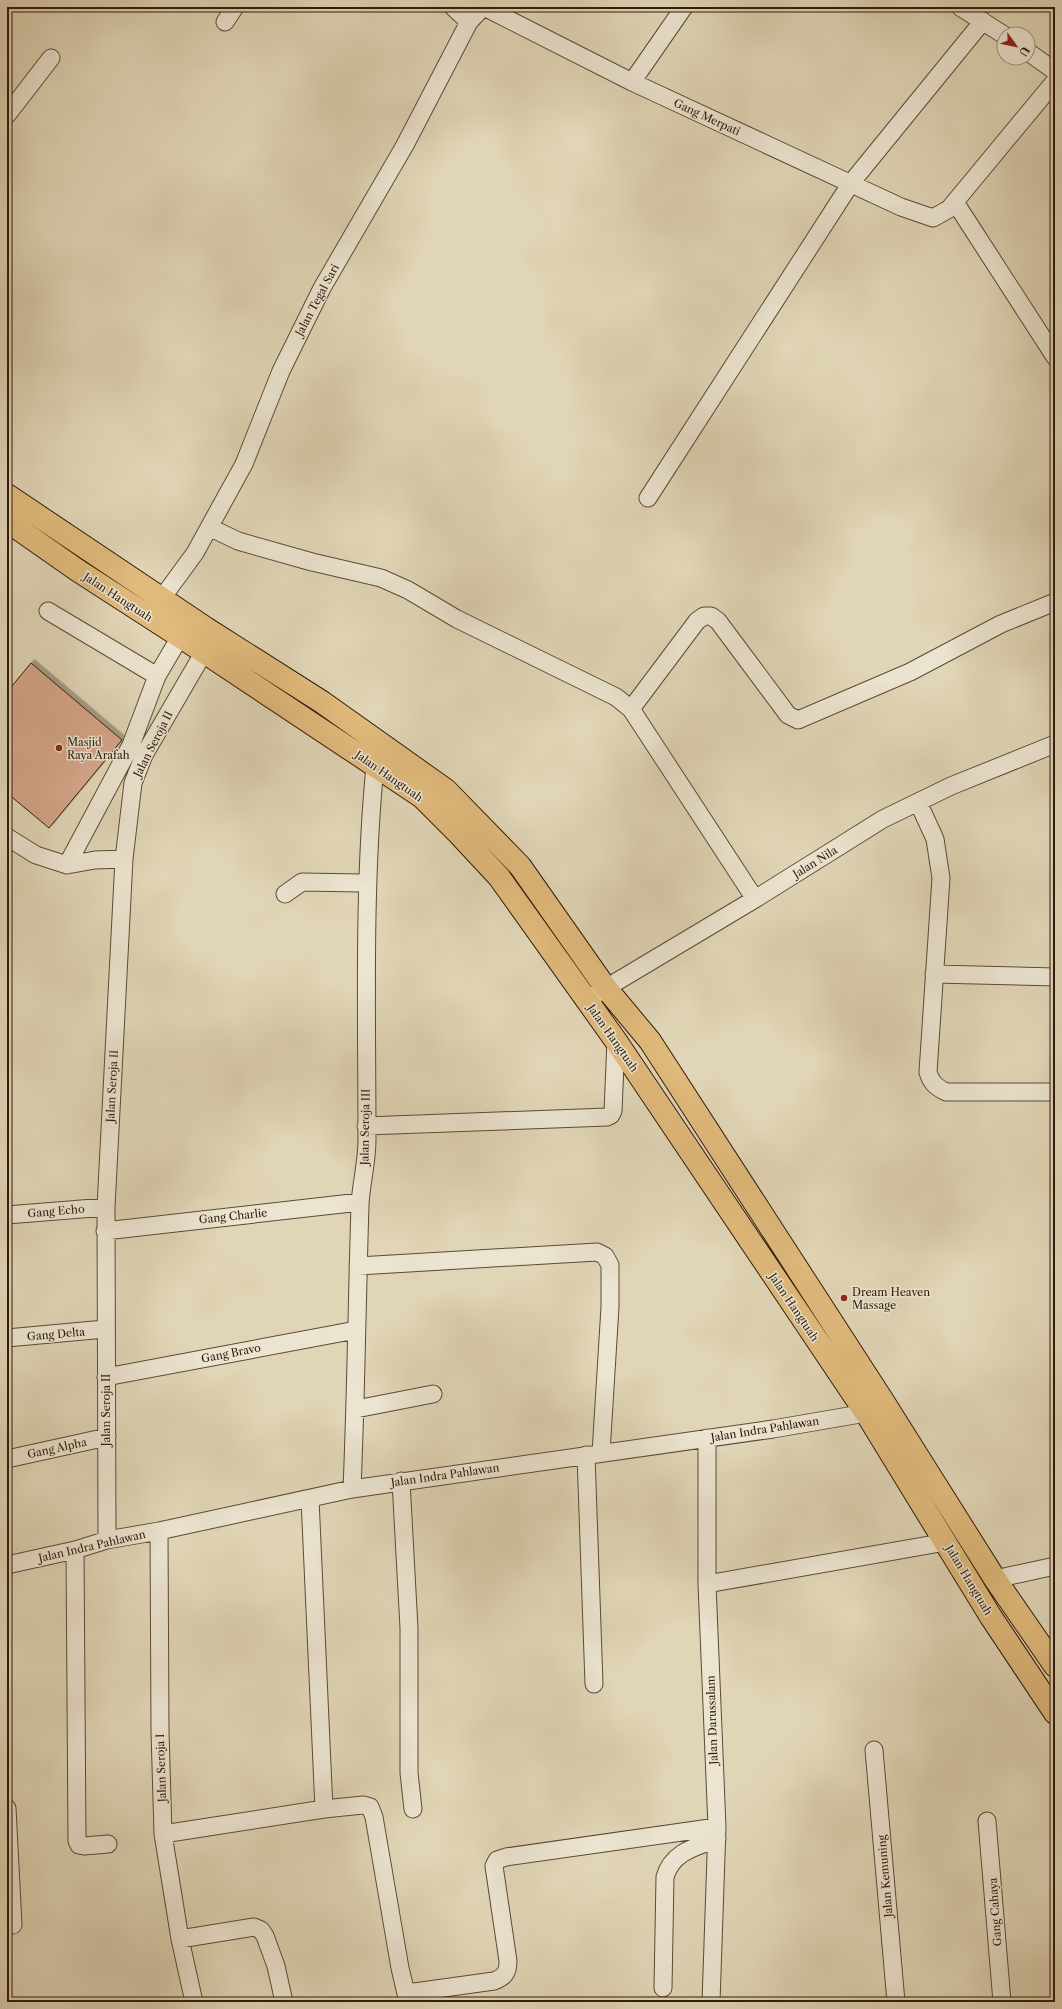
<svg xmlns="http://www.w3.org/2000/svg" width="1062" height="2009" viewBox="0 0 1062 2009" font-family="'Libre Caslon Text',serif">
<style>
.building{fill:#d5a689;stroke:#301b0c;filter:url(#shadow)}
.lines{fill:none;stroke-linecap:round;stroke-linejoin:round}
.minor-casing{stroke:#5c4a36;stroke-width:19}
.highway-casing{stroke:#301b0c;stroke-width:24}
.minor{stroke:#ebe4d0;stroke-width:17}
.highway{stroke:#e0ba7b;stroke-width:22}
.poi-dot{fill:#8f2418;stroke:#ebe4d0;stroke-width:1.5}
.labels{text-anchor:middle;stroke-width:3;stroke-linejoin:round;paint-order:stroke}
.street-label{font-size:11px;fill:#301b0c;stroke:#ebe4d0}
.poi-label{font-size:11px;fill:#301b0c;stroke:#ebe4d0;text-anchor:start}
</style>
<defs>
<filter id="shadow"><feDropShadow dx="3.5" dy="-3.5" stdDeviation="0" flood-color="#0004"/></filter>
</defs>
<rect width="100%" height="100%" fill="#e0d5b6"/>
<filter id="stains"><feTurbulence type="fractalNoise" baseFrequency=".005" numOctaves="4"/><feColorMatrix values="0 0 0 0 .2 0 0 0 0 .09 0 0 0 0 .02 0 0 0 .5 -.17"/></filter>
<radialGradient id="worn" r=".72"><stop offset=".6" stop-color="#630" stop-opacity="0"/><stop offset="1" stop-color="#630" stop-opacity=".3"/></radialGradient>
<!-- building -->
<path class="building" d="M31 663 122 740 49 828 7 793V692Z"/>
<g class="lines">
<defs>
<path id="minor" d="M453 7 469 22
M484 7 632 82 901 207 933 218 949 209 1055 81
M960 7 1004 35
M225 22 235 7
M1028 52 1055 71
M632 82 684 7
M7 115 51 58
M955 202 1055 357
M648 498 851 183 983 21
M211 528 238 541 312 562 381 578 408 590 457 619 616 697 631 709 755 899
M162 598 195 553 244 464 281 371 322 288 405 145 469 22 483 7
M48 611 157 676
M631 709 697 621 704 616H711L718 621 788 715 798 720 910 672 1001 624 1055 602
M918 802 935 839 941 878 928 1072C931 1083 936 1087 946 1092H1055
M7 837 36 855 67 865 95 860 124 859
M67 865 131 745 157 676 180 637
M285 894 302 882 361 883 367 880
M934 974 1055 977
M586 1000 755 899 883 819 951 786 1055 744
M366 1126 607 1117 611 1115 613 1111 616 1041
M7 1215 106 1207
M105 1231 360 1202
M358 1266 597 1252 605 1256 610 1265V1307L601 1453
M7 1338 105 1329
M106 1377 356 1330
M356 1409 433 1394
M707 1438V1584L717 1827 711 2002
M586 1455 594 1684
M7 1459 107 1437
M401 1481 409 1628V1773L413 1809
M352 1489C356 1395 357 1300 360 1205 361 1184 367 1162 367 1140 367 1015 363 890 375 766
M310 1499 324 1809
M159 1531 160 1731 163 1834 180 1939 194 2002
M107 1540 106 1207 124 859 133 783 144 755 204 652
M75 1550 77 1841 79 1845 84 1846 108 1844
M7 1565 75 1550 107 1540 159 1531 352 1489 773 1429 866 1413 875 1407
M995 1579 1055 1566
M707 1584 946 1542
M874 1750 896 2002
M7 1808 13 1925
M987 1821 1002 2002
M163 1834 324 1809 363 1805 370 1807 374 1817 400 1968 408 2002
M180 1939 254 1927 261 1930 265 1936 276 1966 284 2002
M663 1988 665 1877C672 1852 695 1847 717 1839
M407 1993 494 1981C505 1977 508 1972 508 1961L494 1866 497 1860 506 1857 717 1827"/>
<path id="highway" d="M7 495 207 629 322 702 446 790 520 866 605 987 650 1041 883 1401 995 1579 1055 1666
M7 521 77 570 204 652 422 797 459 834 499 877 616 1041 866 1413 991 1617 1055 1713"/>
</defs>
<!-- minor casing -->
<use href="#minor" class="minor-casing"/>
<!-- highway casing -->
<use href="#highway" class="highway-casing"/>
<!-- minor -->
<use href="#minor" class="minor"/>
<!-- highway -->
<use href="#highway" class="highway"/>
</g>
<!-- markers -->
<g class="poi-dot">
<circle cx="59" cy="748" r="4"/>
<circle cx="844" cy="1298" r="4"/>
</g>
<g class="labels">
<!-- street labels -->
<g class="street-label">
<text transform="translate(707 117) rotate(25)" y="4">Gang Merpati</text>
<text transform="translate(317 300) rotate(-62)" y="4">Jalan Tegal Sari</text>
<text transform="translate(118 597) rotate(33)" y="4">Jalan Hangtuah</text>
<text transform="translate(153 744) rotate(-63)" y="4">Jalan Seroja II</text>
<text transform="translate(389 776) rotate(35)" y="4">Jalan Hangtuah</text>
<text transform="translate(815 862) rotate(-32)" y="4">Jalan Nila</text>
<text transform="translate(613 1038) rotate(55)" y="4">Jalan Hangtuah</text>
<text transform="translate(112 1086) rotate(-87)" y="4">Jalan Seroja II</text>
<text transform="translate(365 1127) rotate(-89)" y="4">Jalan Seroja III</text>
<text transform="translate(56 1211) rotate(-5)" y="4">Gang Echo</text>
<text transform="translate(233 1216) rotate(-6)" y="4">Gang Charlie</text>
<text transform="translate(794 1307) rotate(56)" y="4">Jalan Hangtuah</text>
<text transform="translate(56 1334) rotate(-5)" y="4">Gang Delta</text>
<text transform="translate(231 1353) rotate(-11)" y="4">Gang Bravo</text>
<text transform="translate(106 1410) rotate(-90)" y="4">Jalan Seroja II</text>
<text transform="translate(765 1429) rotate(-9)" y="4">Jalan Indra Pahlawan</text>
<text transform="translate(57 1448) rotate(-12)" y="4">Gang Alpha</text>
<text transform="translate(445 1475) rotate(-8)" y="4">Jalan Indra Pahlawan</text>
<text transform="translate(92 1546) rotate(-13)" y="4">Jalan Indra Pahlawan</text>
<text transform="translate(969 1580) rotate(59)" y="4">Jalan Hangtuah</text>
<text transform="translate(712 1720) rotate(-92)" y="4">Jalan Darussalam</text>
<text transform="translate(161 1768) rotate(-92)" y="4">Jalan Seroja I</text>
<text transform="translate(885 1876) rotate(-95)" y="4">Jalan Kemuning</text>
<text transform="translate(995 1912) rotate(-94)" y="4">Gang Cahaya</text>
</g>
<!-- poi labels -->
<g class="poi-label">
<text x="67" y="746">Masjid<tspan x="67" dy="13">Raya Arafah</tspan></text>
<text x="852" y="1296">Dream Heaven<tspan x="852" dy="13">Massage</tspan></text>
</g>
</g>
<!-- margin -->
<rect width="1062" height="2009" fill="none" stroke="#e0d5b6" stroke-width="24"/>
<rect x="8" y="8" width="1046" height="1993" fill="none" stroke="#301b0c" stroke-width="2"/>
<rect x="12" y="12" width="1038" height="1985" fill="none" stroke="#301b0c"/>
<!-- north arrow -->
<g transform="translate(1016 46) rotate(123)"><circle r="19" fill="#ebe4d0" stroke="#a09482"/>
<path d="M0-3L7 15L0 10L-7 15Z" fill="#8f2418"/>
<text y="-6" font-size="11" font-weight="bold" text-anchor="middle" fill="#301b0c">U</text>
</g>
<rect width="100%" height="100%" filter="url(#stains)"/>
<rect width="100%" height="100%" fill="url(#worn)"/>
</svg>
